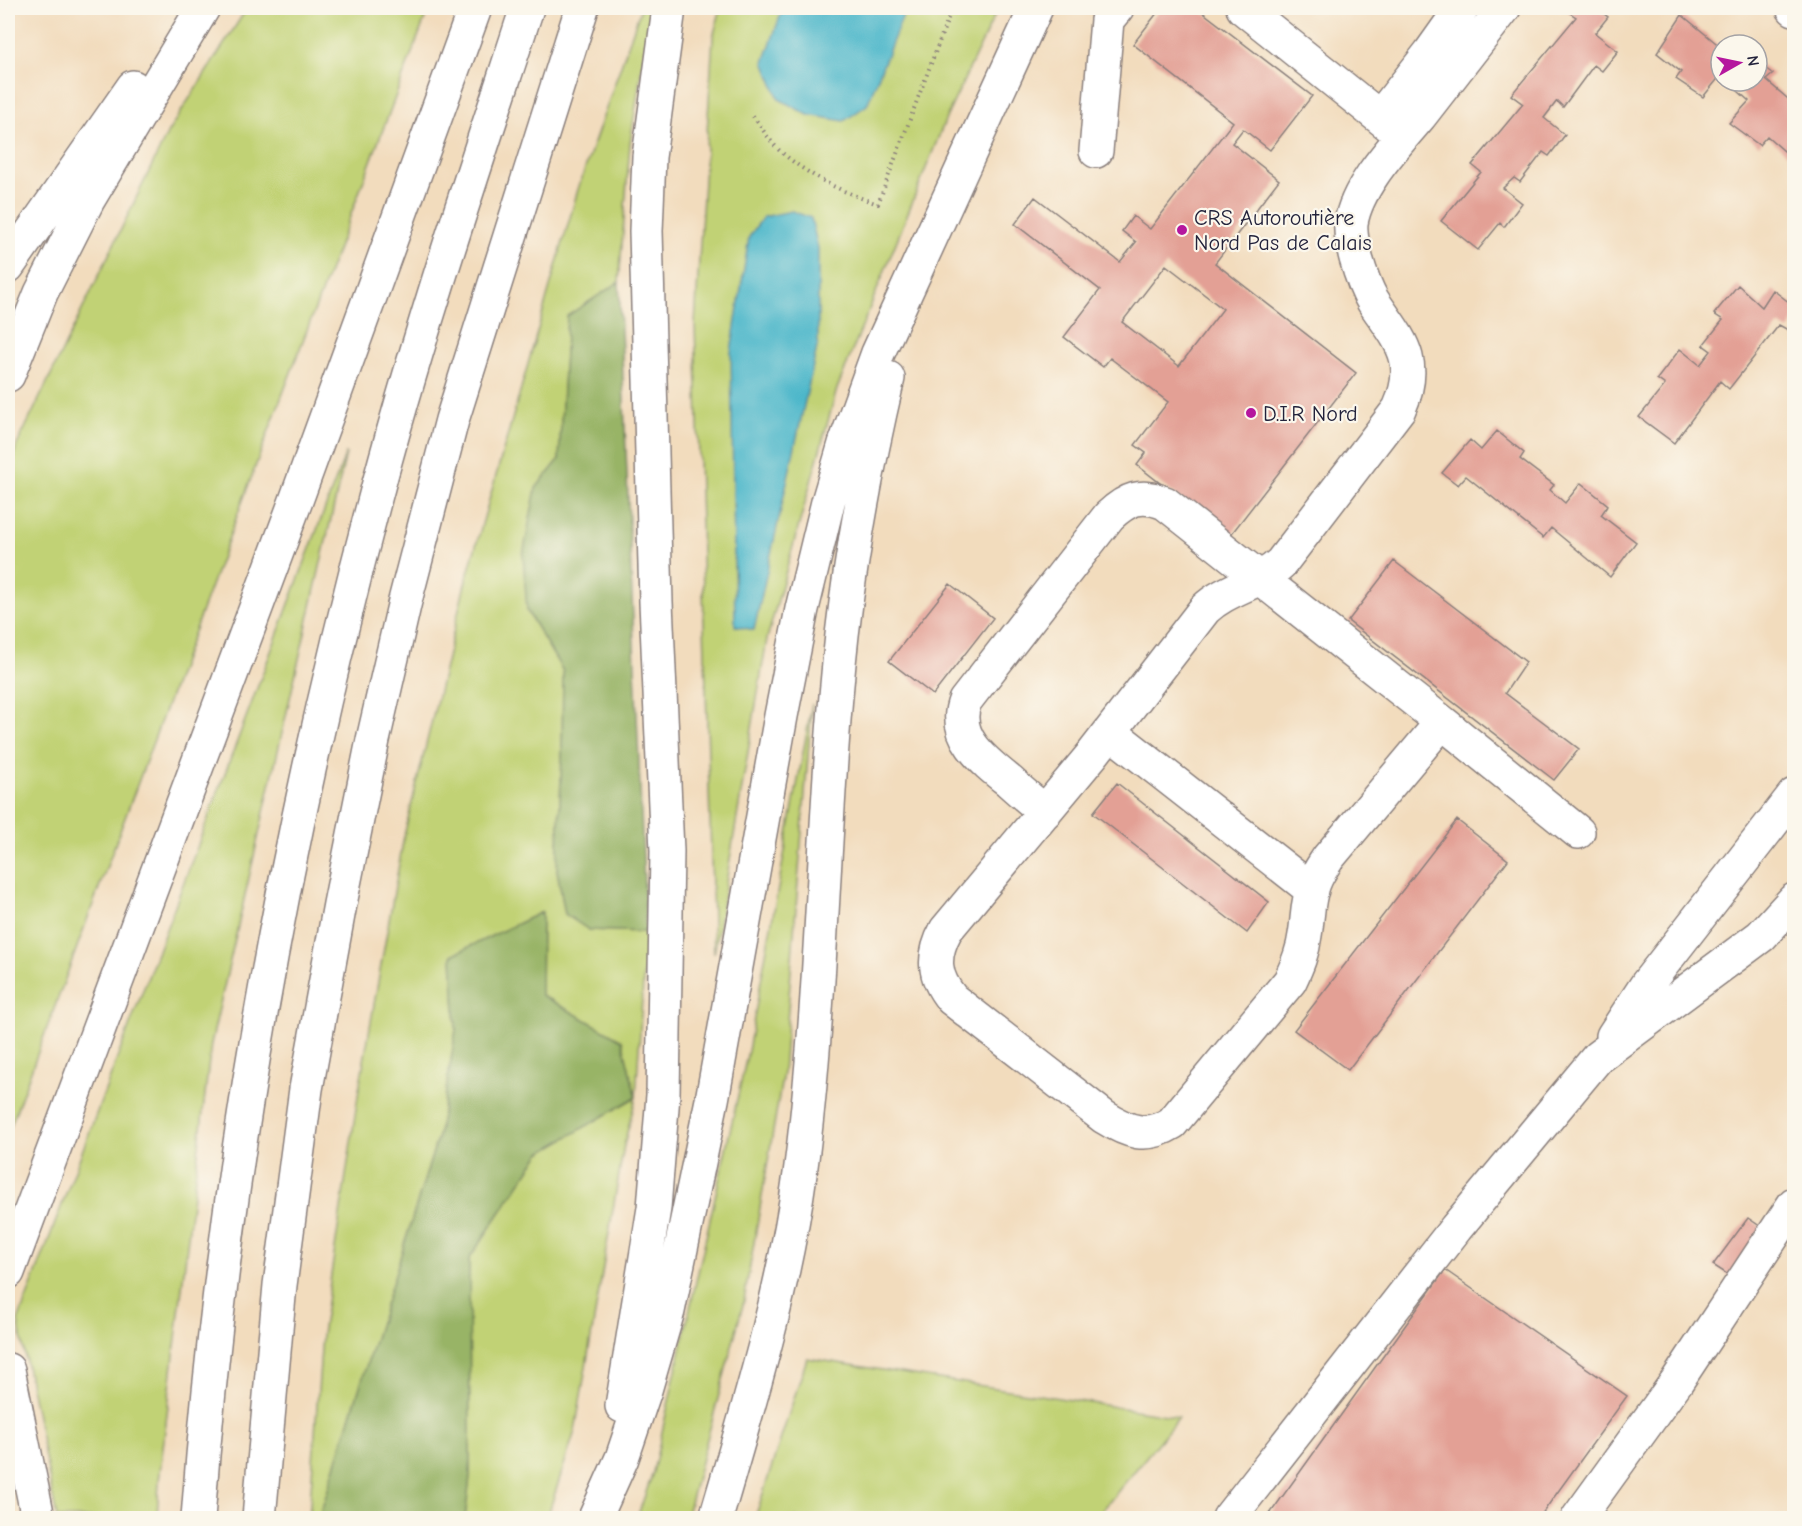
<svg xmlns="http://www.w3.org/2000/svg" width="1802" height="1526" viewBox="0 0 1802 1526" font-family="'Comic Neue',sans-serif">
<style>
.green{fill:#c1d275;stroke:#727a58;stroke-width:1.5}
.forest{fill:#98b466;stroke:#5d6b50;stroke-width:1.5}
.water{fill:#4db7ca;stroke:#386c82;stroke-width:1.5}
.building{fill:#e3a095;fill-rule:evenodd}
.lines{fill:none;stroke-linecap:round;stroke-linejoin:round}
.minor-casing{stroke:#8a7f7c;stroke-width:36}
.major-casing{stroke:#8a7f7c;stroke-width:36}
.highway-casing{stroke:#8a7f7c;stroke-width:36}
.path{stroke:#8a7f7c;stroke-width:4;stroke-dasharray:1.5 4.5;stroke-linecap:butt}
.minor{stroke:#fff;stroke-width:33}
.major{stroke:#fff;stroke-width:33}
.highway{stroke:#fff;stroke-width:33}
.poi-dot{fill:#b5179e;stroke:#fbf7ec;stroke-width:2}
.labels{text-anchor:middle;stroke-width:4.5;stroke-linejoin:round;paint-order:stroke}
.poi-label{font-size:22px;fill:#22223b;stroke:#fbf7ec;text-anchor:start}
</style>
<rect width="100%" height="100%" fill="#fbf7ec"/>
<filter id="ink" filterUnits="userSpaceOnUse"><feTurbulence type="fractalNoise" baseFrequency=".0167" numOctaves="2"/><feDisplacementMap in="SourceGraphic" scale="12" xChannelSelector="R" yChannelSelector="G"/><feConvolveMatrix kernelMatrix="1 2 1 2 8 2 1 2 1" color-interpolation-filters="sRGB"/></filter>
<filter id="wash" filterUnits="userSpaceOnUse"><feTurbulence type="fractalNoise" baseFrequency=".008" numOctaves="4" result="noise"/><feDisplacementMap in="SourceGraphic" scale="24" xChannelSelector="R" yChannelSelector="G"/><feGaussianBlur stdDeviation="1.35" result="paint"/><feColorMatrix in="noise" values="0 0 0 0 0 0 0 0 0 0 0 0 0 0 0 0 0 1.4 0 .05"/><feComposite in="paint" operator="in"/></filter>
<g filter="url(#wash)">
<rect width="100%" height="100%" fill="#f2dcbd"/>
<!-- green -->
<path class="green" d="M247 8H429L260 454 8 1133V489L16 447 168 132Z
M641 8H651L630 144 619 282 567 317 559 460 536 488 527 611 563 671 562 757 557 870 565 914 589 930 646 932 636 1097 624 1145 575 1431 547 1518H465L470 1476 469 1259 540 1153 636 1097 622 1040 541 995 542 912 452 955 456 1030 439 1133 319 1518H309L322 1335 359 1089 404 836 465 584 579 186Z
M721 8H998L947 116 837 389 767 639 714 954 695 324 713 37Z
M346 453 211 1044 159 1481 157 1518H57L18 1321Z
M812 704 783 1073 744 1301 686 1518H637L653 1472 748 1051Z
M807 1358 1179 1417 1096 1518H755Z"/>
<!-- forest -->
<path class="forest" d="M619 282 646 932 589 930 565 914 557 870 562 757 563 671 527 611 523 555 536 488 559 460 567 316Z
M542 912 541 995 622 1040 636 1097 540 1153 469 1259 470 1476 465 1518H319L439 1133 456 1030 452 955Z"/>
<!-- water -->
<path class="water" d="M783 8H906L867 105 844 121 808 115 779 99 764 62Z
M792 211 811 218 818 248V343L754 630 735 626 731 352 749 237 763 217Z"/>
<g id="blocks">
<!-- building -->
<path class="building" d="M1161 8H1197L1312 96 1270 150 1243 129 1232 143 1279 180 1215 263 1356 373 1229 537 1137 465 1146 453 1135 445 1168 402 1110 358 1103 367 1064 337 1100 290 1015 224 1035 197 1120 262 1136 242 1122 231 1133 216 1150 229 1233 122 1133 44ZM1166 265 1223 309 1179 366 1122 322Z
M1569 8H1596L1608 17 1595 33 1618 51 1602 71 1594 65 1563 107 1557 101 1544 118 1565 135 1549 156 1543 152 1520 182 1514 178 1503 188 1522 203 1504 227 1500 223 1478 250 1441 221 1481 172 1472 165 1523 104 1511 95 1576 17 1567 11Z
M1682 15 1721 47V75L1703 97 1676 79 1681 72 1657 53Z
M1757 62 1773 74 1766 80 1794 104V152L1791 157 1767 136 1759 145 1729 123 1749 101 1727 81H1757Z
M1738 285 1762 307 1773 290 1794 306V321L1788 330 1779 325 1729 389 1720 381 1674 443 1639 417 1665 385 1657 379 1680 349 1700 365 1711 351 1703 345 1723 320 1714 314Z
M1497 431 1524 453 1520 459 1554 485 1550 490 1565 503 1581 483 1608 505 1601 515 1636 542 1610 577 1551 528 1543 538 1466 476 1458 485 1442 473 1470 440 1481 450Z
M1394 561 1526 662 1505 693 1579 749 1554 780 1348 621Z
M950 584 993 618 933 695 889 661Z
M1117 783 1269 902 1247 933 1093 813Z
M1457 820 1508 860 1348 1070 1294 1030Z
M1748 1218 1764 1229 1730 1276 1713 1265Z
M1445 1270 1627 1396 1539 1518H1267Z"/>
</g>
</g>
<g filter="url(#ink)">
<use href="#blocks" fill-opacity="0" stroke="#8a7f7c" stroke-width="1.5"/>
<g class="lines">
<defs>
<path id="minor" d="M1243 8 1403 136
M1380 117 1430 53 1462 8
M1096 151 1107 20 1117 8
M1442 722 1578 832
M1110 732 1312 890
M1045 812C1033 802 1021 792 1009 781 985 762 951 736 965 701L1109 516C1127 499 1141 493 1165 503L1442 722 1328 858C1323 866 1317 874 1314 883 1307 900 1308 918 1305 935 1303 952 1297 966 1290 981L1172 1123C1146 1139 1128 1132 1104 1117L952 999C933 976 932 956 946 930L1092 755 1205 609C1227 588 1259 584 1281 563L1399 409C1421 359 1399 340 1373 301 1366 289 1360 272 1356 258 1353 247 1350 235 1351 223 1357 185 1396 145 1420 116 1448 80 1476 44 1504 8
M1613 1036 1647 984 1794 795
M1229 1518 1456 1228 1598 1057 1761 936 1794 900
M1578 1518 1677 1381 1794 1204"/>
<path id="major" d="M1793 8 1794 9"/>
<path id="highway" d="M8 266 133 87
M8 375 41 293 88 200 203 8
M8 1272 294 506 475 8
M8 1370 38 1518
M622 1406 654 1208 663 1095 667 851 656 602 646 231 649 157 669 8
M198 1518C223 1177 285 837 373 506 417 338 473 173 527 8
M259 1518 280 1285 306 1089 340 904 373 740 405 601 452 420 582 8
M595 1518 622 1458 645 1390 668 1311 712 1100 781 716 802 609 828 502 845 444 878 353 1036 8
M716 1518C749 1405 784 1291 800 1174 824 995 822 814 842 635 852 548 868 463 888 378"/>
</defs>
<!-- minor casing -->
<use href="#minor" class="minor-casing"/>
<!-- major casing -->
<use href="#major" class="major-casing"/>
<!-- highway casing -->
<use href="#highway" class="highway-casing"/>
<!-- path -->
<path class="path" d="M753 116C761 127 769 140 779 150 808 176 842 192 878 204L952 8"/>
<!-- minor -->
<use href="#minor" class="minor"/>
<!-- major -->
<use href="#major" class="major"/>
<!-- highway -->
<use href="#highway" class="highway"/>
</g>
</g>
<!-- markers -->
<g class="poi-dot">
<circle cx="1182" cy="230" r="6"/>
<circle cx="1251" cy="413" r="6"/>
</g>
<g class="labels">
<!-- poi labels -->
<g class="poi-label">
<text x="1194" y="225">CRS Autoroutière<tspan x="1194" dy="25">Nord Pas de Calais</tspan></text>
<text x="1263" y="421">D.I.R Nord</text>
</g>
</g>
<!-- margin -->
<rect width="1802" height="1526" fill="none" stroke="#fbf7ec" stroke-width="30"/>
<!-- north arrow -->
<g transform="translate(1739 63) rotate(81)"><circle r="28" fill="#fbf7ec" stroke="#a4a2a5" stroke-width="1.5"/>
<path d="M0-4.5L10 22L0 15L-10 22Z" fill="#b5179e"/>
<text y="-9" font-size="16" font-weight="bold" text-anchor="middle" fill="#22223b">N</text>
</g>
</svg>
